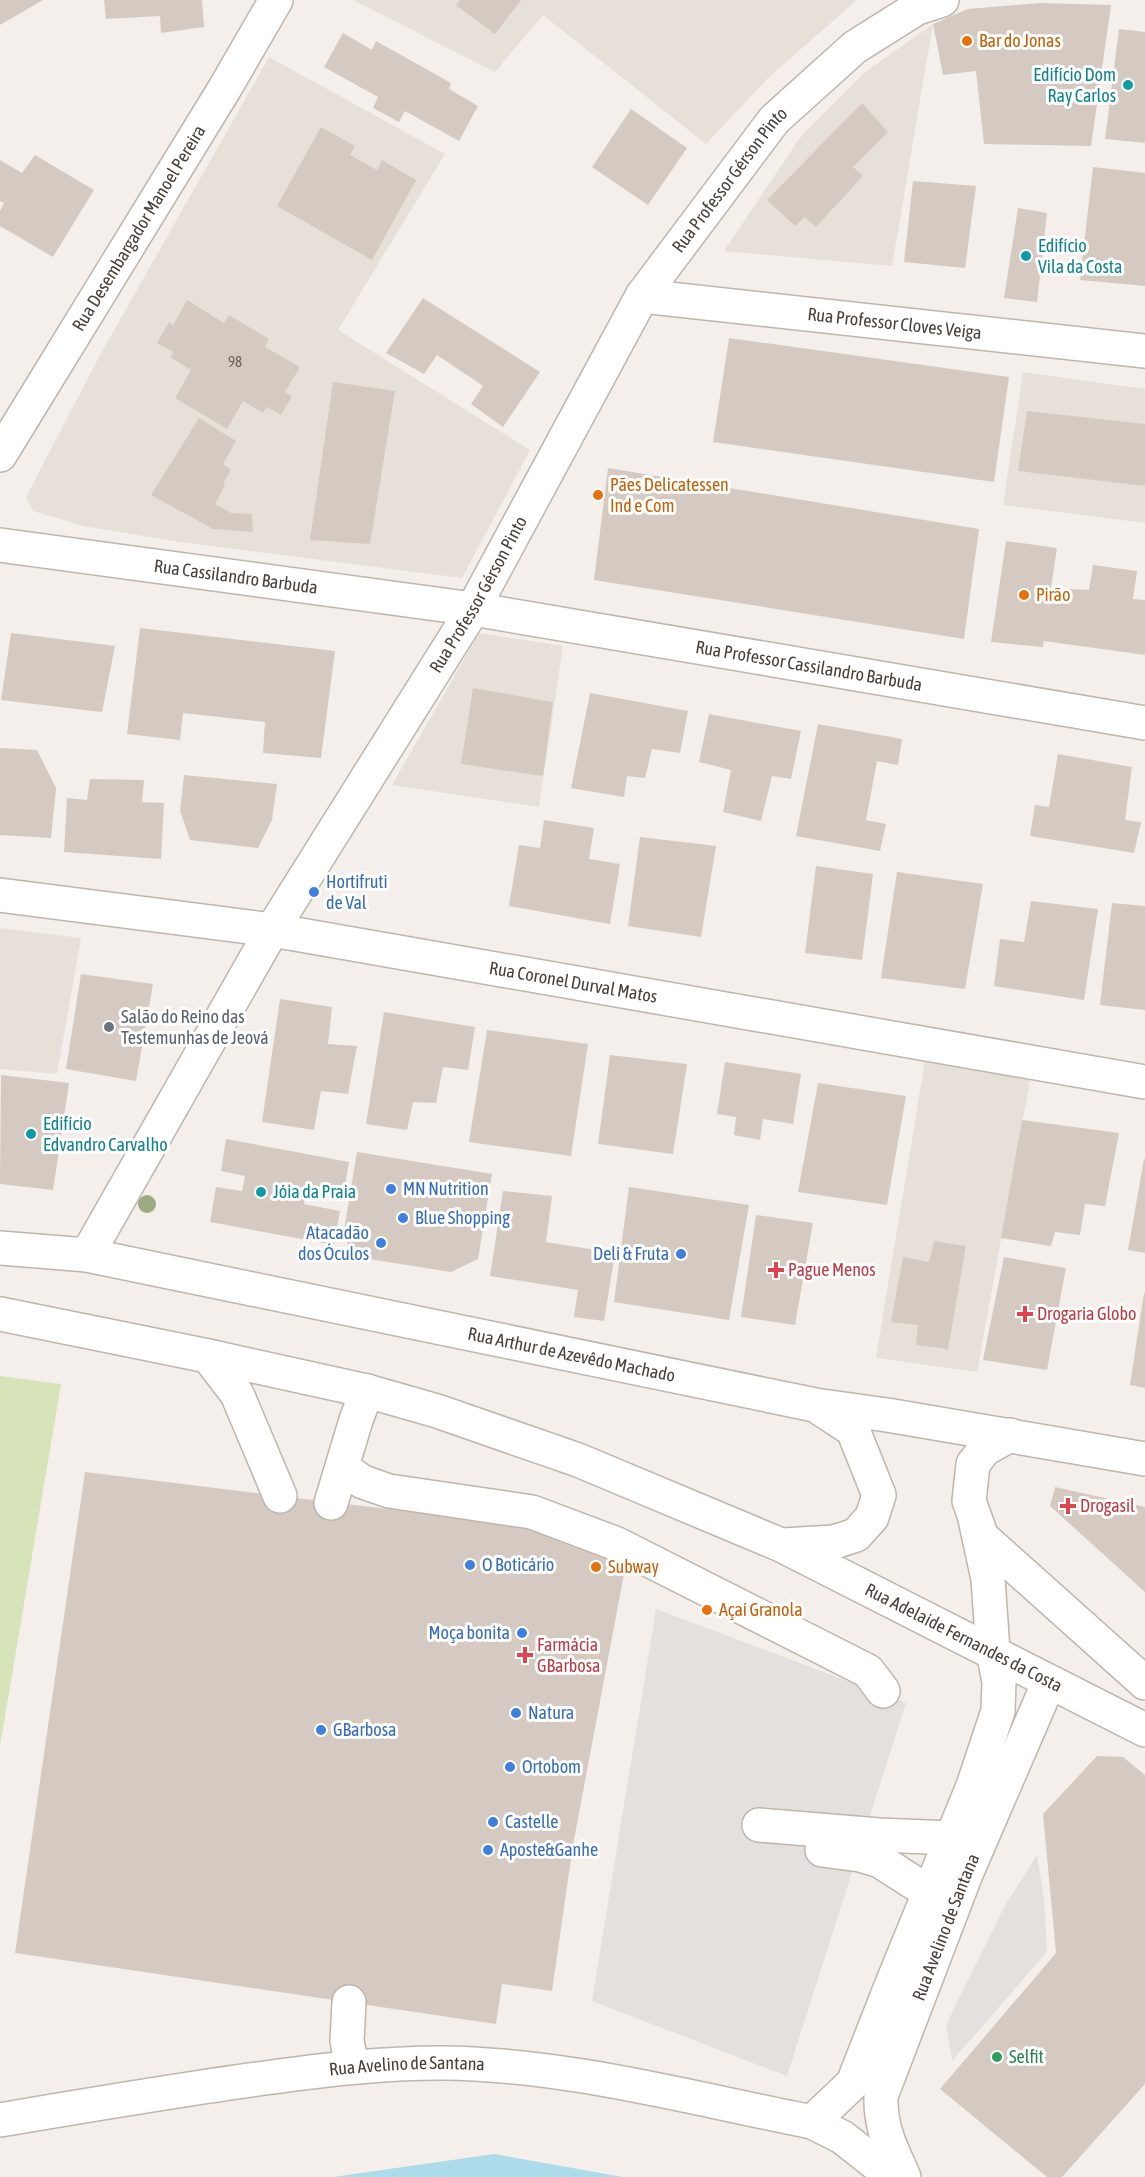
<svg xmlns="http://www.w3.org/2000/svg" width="1145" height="2177" viewBox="0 0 1145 2177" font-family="'Asap Condensed',sans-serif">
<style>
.residential{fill:#e7e0d9}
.green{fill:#d7e3b8}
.parking{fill:#e3e0de}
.water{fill:#aedbe9}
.building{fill:#d4cac1}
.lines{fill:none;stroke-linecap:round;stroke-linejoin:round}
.minor-casing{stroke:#beb6ae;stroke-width:36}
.minor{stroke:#fff;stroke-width:33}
.tree{fill:#9dab85}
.food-dot{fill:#e8710a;stroke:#fff;stroke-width:2}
.culture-dot{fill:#0f9aa8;stroke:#fff;stroke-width:2}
.shop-dot{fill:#3f7fe0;stroke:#fff;stroke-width:2}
.worship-dot{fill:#6b7280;stroke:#fff;stroke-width:2}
.health-dot{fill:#e0444e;stroke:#fff;stroke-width:2}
.leisure-dot{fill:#2e9e5b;stroke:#fff;stroke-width:2}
.labels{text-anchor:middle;stroke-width:6;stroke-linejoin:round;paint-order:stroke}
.number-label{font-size:15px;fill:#6a625b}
.food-label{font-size:18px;fill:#c56008;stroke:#fff;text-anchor:start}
.culture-label{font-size:18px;fill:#0d838f;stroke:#fff;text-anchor:start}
.street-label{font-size:18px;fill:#473f39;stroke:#fff}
.shop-label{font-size:18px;fill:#366cbe;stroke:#fff;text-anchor:start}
.worship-label{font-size:18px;fill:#5b616d;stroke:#fff;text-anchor:start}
.health-label{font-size:18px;fill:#be3a42;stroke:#fff;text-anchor:start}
.leisure-label{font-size:18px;fill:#27864d;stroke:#fff;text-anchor:start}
</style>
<rect width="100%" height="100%" fill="#f4efeb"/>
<!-- residential -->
<path class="residential" d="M353 0H857L768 78 706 144 543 15 495 72Z
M933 24 892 266 724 251 801 136 865 72Z
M269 57 445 154 338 330 530 450 462 578 180 542 83 526 33 511 26 497 100 355Z
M1023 372 1145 389V523L1003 505Z
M479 633 563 646 539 807 392 785Z
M0 928 81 938 57 1074 0 1069Z
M925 1060 1030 1080 977 1372 876 1358Z"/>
<!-- green -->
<path class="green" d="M0 1376 61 1384 0 1746Z"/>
<!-- parking -->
<path class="parking" d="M656 1609 906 1703 787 2076 592 2001Z
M1037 1855 1044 1897 1047 1952 952 2061 946 2025 1004 1907Z"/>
<!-- water -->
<path class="water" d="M494 2154 623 2177H333Z"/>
<!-- building -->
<path class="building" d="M0 0H43L0 25Z
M104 0H202L204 27 161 33 160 16 106 19Z
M460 0H521L495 34 456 5Z
M1040 3 1111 5 1091 146 984 144 976 71 943 75 933 24 968 9Z
M1119 29 1145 32V143L1105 139Z
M343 33 372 50 376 41 451 83 449 89 478 106 459 141 405 111 399 122 373 108 378 97 324 67Z
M862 103 888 132 853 167 863 176 816 227 805 217 795 226 767 200Z
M631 109 687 148 648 205 592 167Z
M321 127 355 146 350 155 377 170 382 160 416 180 372 260 277 206Z
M35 155 94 190 53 257 0 226V211L4 203 0 201V160L22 173Z
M1093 167 1145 173V286L1080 280Z
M913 181 976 186 965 268 904 262Z
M1018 208 1047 213 1037 302 1004 298Z
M423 298 540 372 503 427 471 404 483 386 437 355 424 374 386 353Z
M187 300 224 323 229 315 269 339 265 347 300 367 285 392 292 396 281 415 267 407 263 413 243 401 227 429 175 398 191 370 170 357 173 352 157 343 169 322 173 325Z
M729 338 1009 377 994 482 713 442Z
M333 382 395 391 370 544 310 540Z
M1027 411 1145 424V486L1018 471Z
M199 418 236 441 223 464 231 470 223 484 225 485 215 504 231 513 252 514 253 532 213 529 151 495Z
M608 468 979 529 964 639 594 580Z
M1006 541 1057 548 1047 615 1052 588 1089 590 1093 565 1137 571 1133 599 1145 600V655L1044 641 1043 647 991 642Z
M140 628 335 651 321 758 263 753 265 722 183 713 180 740 127 734Z
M11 633 115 646 102 712 1 700Z
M473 688 553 702 543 776 461 764Z
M590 693 688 711 680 753 652 749 645 778 627 776 624 797 571 788Z
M709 714 801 731 791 779 772 776 761 821 723 812 731 770 699 762Z
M818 724 902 739 898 765 877 761 866 820 886 824 880 851 796 836Z
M0 748 37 750 56 788 51 838 0 835Z
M1058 754 1132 767 1125 820 1141 822 1134 853 1030 836 1035 805 1049 807Z
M184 775 277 784 272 820 258 848 190 840 180 811Z
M90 779 144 780 142 802 164 803 161 859 64 852 67 798 87 800Z
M544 820 594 828 589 859 620 864 610 924 509 906 519 845 540 848Z
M640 837 716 846 701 937 628 926Z
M816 866 873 874 862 960 805 953Z
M897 872 983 884 965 989 881 978Z
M1031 901 1098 909 1084 1000 994 986 1000 939 1024 942Z
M1112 903 1145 906V1010L1100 1005Z
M81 974 153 984 136 1081 66 1069Z
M280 999 332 1007 328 1044 357 1046 348 1094 321 1091 314 1130 262 1122Z
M384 1012 475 1027 468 1070 443 1067 436 1103 413 1102 407 1130 366 1124Z
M487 1030 588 1044 571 1156 469 1142Z
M610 1055 687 1064 673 1154 598 1144Z
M725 1062 801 1074 793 1124 763 1119 760 1140 734 1135 736 1117 717 1114Z
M1 1075 69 1083 53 1190 0 1184Z
M818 1083 906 1096 887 1205 798 1192Z
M1022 1120 1119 1133 1105 1206 1085 1204 1080 1235 1055 1232 1051 1246 1001 1238Z
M226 1139 349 1162 344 1193 307 1186 304 1204 340 1211 334 1245 210 1222 216 1187 242 1191 245 1176 221 1171Z
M357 1152 492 1174 478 1259 451 1272 356 1257 343 1236Z
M1144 1159H1145V1253L1128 1250Z
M629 1187 749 1205 729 1320 614 1302Z
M503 1191 552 1196 546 1242 615 1253 604 1321 574 1317 578 1290 490 1276Z
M756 1215 813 1223 795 1325 741 1317Z
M934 1241 966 1246 948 1349 916 1345 918 1325 891 1322 903 1257 929 1262Z
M1004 1257 1066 1268 1047 1370 983 1360Z
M1144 1293H1145V1388L1130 1385Z
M85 1472 575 1532 624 1574 573 1845 552 1991 502 1984 496 2024 15 1953Z
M1055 1487 1145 1507V1592L1050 1506Z
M1097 1756 1123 1757 1145 1775V2084L1062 2177H1047L940 2089 1056 1953 1043 1814Z"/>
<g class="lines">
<defs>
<g id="minor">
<path id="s1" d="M642 296 1145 351"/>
<path id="s2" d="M0 455 225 88 276 0"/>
<path id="s3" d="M0 545 473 609 1145 723"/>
<path id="s4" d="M0 895 272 930 1145 1082"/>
<path id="s5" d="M0 1248 87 1255 815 1405 887 1415 1145 1459"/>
<path id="s6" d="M87 1255 272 930 473 609 642 296 774 120 855 47 917 8 942 0"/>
<path id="s7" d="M0 1314 208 1356 367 1391 437 1411 578 1460 781 1545 1145 1730"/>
<path d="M208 1356 237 1394 280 1496"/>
<path d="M1010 1435 985 1449 973 1464 969 1501 982 1537 1145 1683"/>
<path d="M342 1468 363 1482 389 1491 532 1512 617 1544 868 1671 883 1691"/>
<path d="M331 1503 356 1420 367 1391"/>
<path d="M783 1545 834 1542 856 1535 872 1517 879 1495 853 1430 818 1407"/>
<path d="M759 1825 879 1835 952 1838"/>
<path d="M822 1850 860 1855 880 1861 930 1893"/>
<path d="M349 2002 347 2041 352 2067"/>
<path id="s8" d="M0 2120C88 2105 176 2090 265 2078 323 2070 381 2063 441 2063 566 2064 690 2098 812 2122L842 2137 893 2177"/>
<path d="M812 2122 853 2083 891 1986 973 1786 998 1711 999 1682 993 1651 988 1579 975 1519"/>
<path id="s9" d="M904 2177C891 2148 880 2128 881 2096L966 1874 1049 1682"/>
</g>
</defs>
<!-- minor casing -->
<use href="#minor" class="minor-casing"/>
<!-- minor -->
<use href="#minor" class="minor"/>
</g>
<!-- trees -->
<circle class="tree" cx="147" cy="1204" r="9"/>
<!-- markers -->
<g class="food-dot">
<circle cx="967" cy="41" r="6"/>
<circle cx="598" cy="495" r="6"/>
<circle cx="1024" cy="595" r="6"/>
<circle cx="596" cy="1567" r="6"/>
<circle cx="707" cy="1610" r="6"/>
</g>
<g class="culture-dot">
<circle cx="1128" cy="85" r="6"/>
<circle cx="1026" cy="256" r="6"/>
<circle cx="31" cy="1134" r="6"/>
<circle cx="261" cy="1192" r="6"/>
</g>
<g class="shop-dot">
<circle cx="314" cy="892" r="6"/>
<circle cx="391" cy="1189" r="6"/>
<circle cx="403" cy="1218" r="6"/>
<circle cx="381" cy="1243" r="6"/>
<circle cx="681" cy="1254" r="6"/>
<circle cx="470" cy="1565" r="6"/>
<circle cx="522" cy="1633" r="6"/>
<circle cx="516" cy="1713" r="6"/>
<circle cx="321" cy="1730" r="6"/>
<circle cx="510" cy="1767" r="6"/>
<circle cx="493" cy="1822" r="6"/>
<circle cx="488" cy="1850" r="6"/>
</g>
<circle class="worship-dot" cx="109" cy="1027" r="6"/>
<g class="health-dot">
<path d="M773 1261h6v6h6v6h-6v6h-6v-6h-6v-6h6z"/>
<path d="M1022 1305h6v6h6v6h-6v6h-6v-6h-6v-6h6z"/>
<path d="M1065 1497h6v6h6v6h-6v6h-6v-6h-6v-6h6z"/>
<path d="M522 1646h6v6h6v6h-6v6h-6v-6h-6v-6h6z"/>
</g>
<circle class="leisure-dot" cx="997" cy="2057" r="6"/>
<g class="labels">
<!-- number labels -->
<g class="number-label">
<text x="235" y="367">98</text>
</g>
<!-- food labels -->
<g class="food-label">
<text x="979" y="47">Bar do Jonas</text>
<text x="610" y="491">Pães Delicatessen<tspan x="610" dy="21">Ind e Com</tspan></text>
<text x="1036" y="601">Pirão</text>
<text x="608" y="1573">Subway</text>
<text x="719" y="1616">Açaí Granola</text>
</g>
<!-- culture labels -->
<g class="culture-label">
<text x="1116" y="81" text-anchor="end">Edifício Dom<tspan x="1116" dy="21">Ray Carlos</tspan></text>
<text x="1038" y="252">Edifício<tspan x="1038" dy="21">Vila da Costa</tspan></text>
<text x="43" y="1130">Edifício<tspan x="43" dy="21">Edvandro Carvalho</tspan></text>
<text x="273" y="1198">Jóia da Praia</text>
</g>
<!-- street labels -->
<g class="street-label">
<text dy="6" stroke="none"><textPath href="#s6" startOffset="1254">Rua Professor Gérson Pinto</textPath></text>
<text dy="6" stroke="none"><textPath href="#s2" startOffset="266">Rua Desembargador Manoel Pereira</textPath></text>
<text dy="6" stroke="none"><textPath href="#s1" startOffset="254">Rua Professor Cloves Veiga</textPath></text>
<text dy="6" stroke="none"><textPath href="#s3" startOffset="238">Rua Cassilandro Barbuda</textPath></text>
<text dy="6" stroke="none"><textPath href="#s6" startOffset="768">Rua Professor Gérson Pinto</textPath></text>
<text dy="6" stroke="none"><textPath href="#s3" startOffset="818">Rua Professor Cassilandro Barbuda</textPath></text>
<text dy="6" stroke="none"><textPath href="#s4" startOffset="580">Rua Coronel Durval Matos</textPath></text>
<text dy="6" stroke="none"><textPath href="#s5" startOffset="582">Rua Arthur de Azevêdo Machado</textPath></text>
<text dy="6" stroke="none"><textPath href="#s7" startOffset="1022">Rua Adelaide Fernandes da Costa</textPath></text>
<text dy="6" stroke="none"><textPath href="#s9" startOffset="266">Rua Avelino de Santana</textPath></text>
<text dy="6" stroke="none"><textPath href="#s8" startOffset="411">Rua Avelino de Santana</textPath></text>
</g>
<!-- shop labels -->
<g class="shop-label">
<text x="326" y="888">Hortifruti<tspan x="326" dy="21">de Val</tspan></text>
<text x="403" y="1195">MN Nutrition</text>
<text x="415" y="1224">Blue Shopping</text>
<text x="369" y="1239" text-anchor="end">Atacadão<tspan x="369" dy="21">dos Óculos</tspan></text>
<text x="669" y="1260" text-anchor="end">Deli &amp; Fruta</text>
<text x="482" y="1571">O Boticário</text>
<text x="510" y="1639" text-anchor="end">Moça bonita</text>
<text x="528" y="1719">Natura</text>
<text x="333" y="1736">GBarbosa</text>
<text x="522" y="1773">Ortobom</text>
<text x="505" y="1828">Castelle</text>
<text x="500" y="1856">Aposte&amp;Ganhe</text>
</g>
<!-- worship labels -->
<g class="worship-label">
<text x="121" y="1023">Salão do Reino das<tspan x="121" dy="21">Testemunhas de Jeová</tspan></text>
</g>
<!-- health labels -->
<g class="health-label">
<text x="788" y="1276">Pague Menos</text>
<text x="1037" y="1320">Drogaria Globo</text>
<text x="1080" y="1512">Drogasil</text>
<text x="537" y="1651">Farmácia<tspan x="537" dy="21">GBarbosa</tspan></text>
</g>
<!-- leisure labels -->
<g class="leisure-label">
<text x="1009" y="2063">Selfit</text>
</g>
</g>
</svg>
